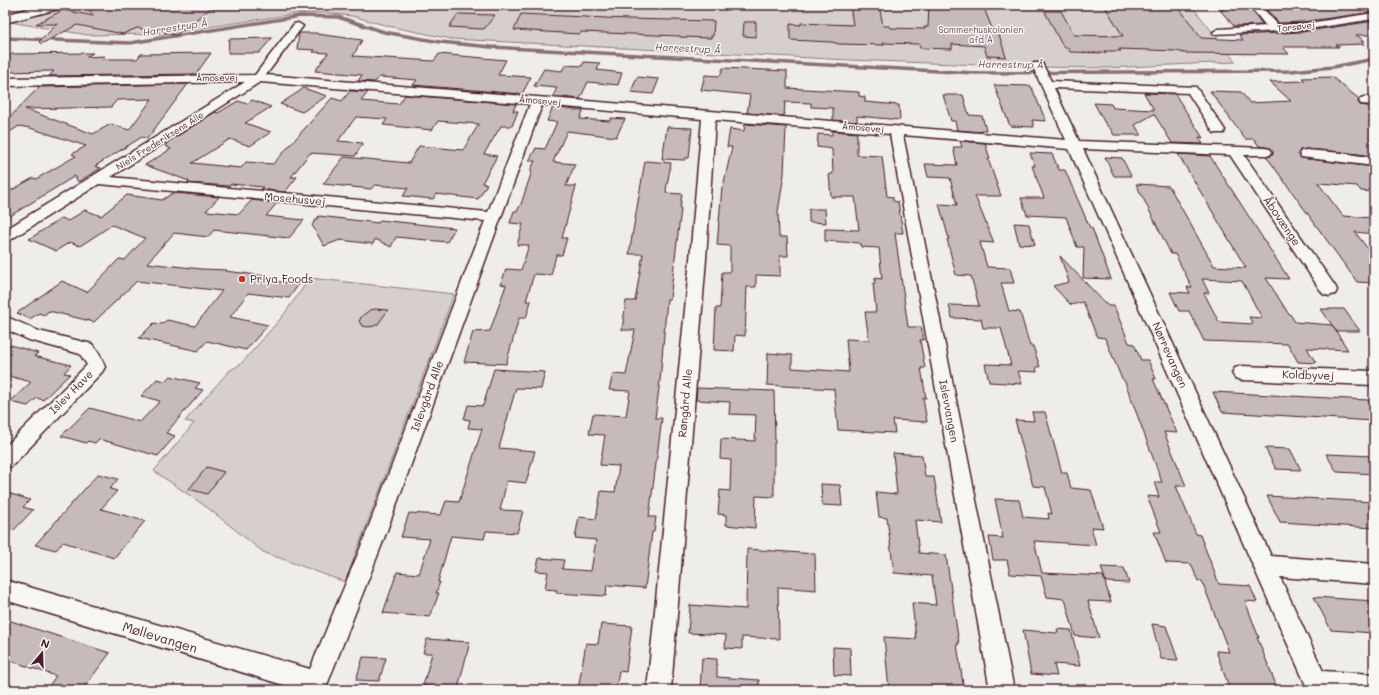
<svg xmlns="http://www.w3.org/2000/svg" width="1379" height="695" viewBox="0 0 1379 695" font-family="Mali,sans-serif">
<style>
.green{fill:#d7cfce;stroke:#90777c}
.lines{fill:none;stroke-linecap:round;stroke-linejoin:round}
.stream{stroke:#8a6f74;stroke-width:3.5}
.building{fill:#c6babb;stroke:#4a1f2b;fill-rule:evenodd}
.minor-casing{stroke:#4a1f2b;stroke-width:3}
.primary-casing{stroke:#4a1f2b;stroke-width:3}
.minor{fill:#f6f6f2;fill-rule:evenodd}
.primary{fill:#f6f6f2;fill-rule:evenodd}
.poi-dot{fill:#c8321e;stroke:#f6f6f2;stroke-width:1.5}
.labels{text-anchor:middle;stroke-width:3;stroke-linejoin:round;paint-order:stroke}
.far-street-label{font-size:9px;fill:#4a1f2b;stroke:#f6f6f2}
.far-park-label{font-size:9px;fill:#6d4b54;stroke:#f6f6f2}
.far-water-label{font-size:10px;font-style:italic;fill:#6f4e56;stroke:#f6f6f2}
.street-label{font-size:11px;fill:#4a1f2b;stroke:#f6f6f2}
.poi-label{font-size:11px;fill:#4a1f2b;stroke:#f6f6f2;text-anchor:start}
.near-street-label{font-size:13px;fill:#4a1f2b;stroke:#f6f6f2}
</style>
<rect width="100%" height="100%" fill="#efedea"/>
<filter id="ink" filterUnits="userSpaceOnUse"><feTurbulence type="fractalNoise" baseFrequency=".025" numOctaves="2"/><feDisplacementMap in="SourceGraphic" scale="8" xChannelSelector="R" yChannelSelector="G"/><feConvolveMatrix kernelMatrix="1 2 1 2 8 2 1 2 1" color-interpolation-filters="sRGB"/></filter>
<g filter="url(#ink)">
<!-- green -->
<path class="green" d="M75 5H1191L1236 62 1106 68 1036 67 849 60 451 39 388 26 352 16 324 13 295 14 162 34 88 35 10 22Z
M310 278 454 294 345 582 263 552 208 508 154 471 194 423 185 421 229 371 241 364 282 317Z"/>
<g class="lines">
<!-- stream -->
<path class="stream" d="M5 38 130 43 301 16 338 17 384 32 440 42 491 47 975 73 1291 71 1333 67 1374 59"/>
</g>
<!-- building -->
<path class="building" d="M85 5H215L176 35 137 28 123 34 77 25 41 44 39 42 57 24H36L63 10 94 16Z
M850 5H879L883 26H889L890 28 925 29 924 27H928L929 5H980L981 8H984L993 31H998L1006 57 987 56 984 46 952 44V49L920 48 919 44 883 43 884 45 839 44 832 42 790 40V24L801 25V23L853 25Z
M1104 5H1177L1201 38 1243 40 1239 35 1302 32 1374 21V35H1356L1365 41H1361L1364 44 1336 45 1339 47H1283L1289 54 1184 53 1177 51 1119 49 1121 51H1104L1106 53 1070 52 1068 48H1065L1061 43 1045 12V11H1061L1074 35 1123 36Z
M1220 5H1248L1263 25 1234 26 1220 10H1223Z
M1282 5 1374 10V12L1302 22 1279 23 1263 6 1283 7Z
M458 14 495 15 485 28 482 29 449 27Z
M521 14 628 19 714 21 713 36H711V38L680 37V36L581 32 580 34 514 30Z
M744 22H756V37L743 36Z
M299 33H317V34L362 40 353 56 434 61 439 54 506 60 498 75 531 77 522 94 413 85 417 80 380 77 375 82 358 81 362 75 315 71 328 53 313 52 315 50 297 49Z
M272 38 259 53H228L229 39Z
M93 53 86 57 105 56 102 59H137L141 54 211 53 196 74 49 76 54 71 5 72V59L12 54Z
M584 62 600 63 597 70 622 73 618 85 588 82 580 99 553 96 557 88 534 86 544 69 562 71 565 65 582 66Z
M723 68 787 71V88L859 92V96L865 97V102L899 105 900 120 857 116V122L833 120V108L811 107V103L785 102 784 116 747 113 750 95 701 90 705 75 720 76Z
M637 77 659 79 653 94 631 92Z
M1332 77 1359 99 1358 102 1360 105 1367 106 1374 112V156L1342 152 1306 149 1300 150 1298 155 1301 158 1374 167V192L1361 191 1357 186 1318 183 1343 216 1374 218V234L1355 232 1374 257V283L1357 282 1266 156H1271L1273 153 1271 148 1259 146 1254 139H1245L1210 91 1241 92 1250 103 1291 101 1270 82 1305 81 1302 78Z
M188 84 147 139 142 137 95 166 101 168 78 182 75 176 5 219V194L33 178 36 179 76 156 72 154 86 146 30 128 19 126 5 135V122L39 87ZM152 99 129 130 111 124 93 134 25 109 111 107 117 100Z
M994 85 1031 86 1046 121 1032 120 1034 127 1010 126Z
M303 88 327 96 302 112 280 104 300 91Z
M350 91 368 92 361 101 399 104 405 95 516 104 513 111H518L512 126H501L484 154 497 156 482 183 487 184 478 199 436 194 433 199 403 196 408 188 375 185 371 189 323 184 344 157 409 163 419 146 463 150 479 124 438 121 432 130 383 125 387 119 356 117 338 141 363 143 355 156 310 153 291 177H297L285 192 261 189 263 187 231 184 229 186 187 183 189 181 145 165 171 149 165 146 168 142 215 112 218 113 238 101 247 104 252 100 271 107 245 123 271 132 250 146 230 139 192 163 241 168 246 162 273 164 332 98 342 101Z
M1144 93 1175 94 1203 138 1199 137 1203 144 1172 143 1154 114 1135 125 1141 135H1114L1110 128 1106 125 1094 103 1111 104 1113 108 1154 110Z
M943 95H963L969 115 982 116 986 130H981L982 132 957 130 955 121H951Z
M553 107 583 111 580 119 610 121 611 118 625 119 616 137 567 131 553 162 575 164 566 186H576L562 238H567L562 255H556L551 275 534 274 526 301H531L526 318H519L506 364 464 362 473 332 490 331 506 285 501 284 506 269 521 270 529 245H517L523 224 510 223 514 211H517L521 204 532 171H530L535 161H529L536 148 545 149 557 122 547 121Z
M745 124 786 127 784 174 778 212 779 237H787L788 256H780V276L756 275V287H747L745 336 735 335 734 351 714 350 716 308H720L722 272H730V246L717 245 722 187H723L732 147H727L730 129 744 131Z
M667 127 692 128 689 158H685V160L662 159Z
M832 131 857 133V155L882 156 887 196 893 197V201L898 202 903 233H895L908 327H921L924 340H920L925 368H921L926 398H923L927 422 893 420 895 433 838 430 834 389 767 385 768 353 792 355V368L849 372 846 339 869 340 865 312H876L873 283H875V278L882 279 879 248 861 247 860 243 825 241V229L859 230 855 197H831L829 174H833L832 149 817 147 818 134 832 135Z
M960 141 985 143 990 159H988L1001 196H975L994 243 980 242 987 267 1010 268 1014 283H1001L1009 311 1020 312 1030 346H1033L1040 367H1036L1037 372 1018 371 1022 384 989 382 985 364 1011 365 1001 328H983L981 319 952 318 949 305 979 306 971 276 956 275 947 239H949L939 204 957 205 950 178 928 177 925 164 957 165 953 147H962Z
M1030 153 1052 154 1059 170H1065L1090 228H1092L1111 279 1083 278 1084 247H1077L1066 217 1027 215 1021 198H1044L1032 166H1035Z
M1178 154 1210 156 1289 279 1266 278 1288 313 1290 314 1295 322 1332 325 1348 350 1307 348 1316 363 1298 362 1288 344 1204 341 1189 311H1179L1170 292 1190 293 1187 287H1192L1175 254H1171L1136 184 1169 186 1214 266 1246 268ZM1202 279 1242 281 1262 318 1249 317 1253 324 1219 322 1204 293H1209Z
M1105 157 1122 158 1131 176H1114Z
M645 161 671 163 666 190 667 193 682 194 680 209H681L670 299H667L660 381 655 418H662L649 517H656L654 532H652L645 588 607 585 606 596 556 593 557 590 545 589 548 572 536 571 539 558 564 560 562 569 591 571 596 540 575 538 579 517 596 519 601 491 615 492 619 466 600 465 605 435 589 434 593 414 626 416 630 391 609 390 613 374 626 375 635 330H622L626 301H635L643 254H629Z
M173 193 219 197 206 211 239 214 252 200 277 203 266 216 304 220 289 238 214 230 208 237 174 233 147 263 201 269 227 270 225 271 266 276 263 280 299 284 289 298 248 293 230 317 268 325 246 350 207 341 198 351 139 338 154 323 162 324 167 320 195 326 222 291 137 281 94 322 49 311 44 315 39 313 30 319 17 313 62 281 87 292 119 259 125 260 145 238 112 225 80 246 70 242 56 251 29 239 62 218 68 221 85 210 101 216 127 195 162 200Z
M809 209H825L826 223 809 222Z
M319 216 378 223 380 220 455 228 447 242 396 237 391 247 375 239 373 244 340 240 324 246 312 225Z
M1014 223 1029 224 1035 245 1019 244Z
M1060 256 1108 306H1114L1129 343 1134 344 1141 360H1148L1156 379H1153L1177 433 1164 432 1186 486H1176L1196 534 1200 535 1219 584 1250 586 1257 602 1245 601 1259 638 1257 637 1278 690H1230L1216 651 1229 652 1202 581H1198L1191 564 1166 563 1154 532H1161L1147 496 1159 497 1154 482H1162L1125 382 1121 377 1105 338 1097 337 1083 302 1071 305 1053 286 1069 282Z
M375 309 388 310 378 324 374 326 369 327 362 326 359 321 362 316 370 310Z
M1321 309H1344L1360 331H1336Z
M11 345 38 353 34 356 71 365 64 373 70 374 43 400 37 398 28 406 10 402 31 382 5 375V349Z
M494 369 545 372 541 389 516 388 499 448 535 451 526 483 507 481 500 510 523 511 517 533 486 531 484 539 451 536 438 582H440L436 593H439L430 617 383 613 397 572 419 574 430 539 401 537 409 513 441 515 446 501 459 502 482 429 468 428 470 420 464 419 468 405 483 406Z
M170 376 200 383 195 388 203 390 166 433 175 436 158 456 99 439 95 443 88 441 86 443 61 436 90 408 140 422 160 401 141 396 157 379 165 381Z
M697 388 774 391 775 443H774V497L756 496 755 528 726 525V515L718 514 720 490 730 491 731 460 720 459 721 439 755 441 756 415 729 414 730 402 696 400Z
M1213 392 1368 400 1374 410V421L1222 412Z
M1032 412H1045L1062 473H1067L1071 488 1091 490 1103 528 1091 527 1096 545 1034 541 1042 573 1103 576 1111 602 1088 601 1099 638 1075 636 1065 599 1047 597 1041 576 1010 574 1007 560H993L989 537 1003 538 995 499 1019 500 1023 517 1049 519 1048 513 1052 514 1045 487 1033 486 1015 420 1034 421Z
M1265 448 1290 449 1301 470 1276 469Z
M893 453 922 455 925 477H934L941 522 915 520 919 553 946 555 959 644H957L964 690H889L884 637 916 639 912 603 936 605 932 576 894 573 887 518 879 517 876 492 897 494Z
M1326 454 1374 456V474L1337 472Z
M207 467 224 472 207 494 189 489Z
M98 474 118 479 110 489 117 491 101 509 145 521 114 558 63 542 56 550 35 545Z
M821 484 840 485 842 506 822 505Z
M5 492 30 500 23 507 33 510 13 531 5 528Z
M1267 496 1374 502V528L1280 522Z
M747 549 815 554 816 590 778 587 779 639 742 637V649L725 648 726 635 688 633 690 605 746 609Z
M1101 567 1124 568 1129 583 1106 582Z
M1314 597 1374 601V633L1331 630Z
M5 619 82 644 110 653 82 690H46L56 676 5 659Z
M601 624 632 626 626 672 619 671 616 690H578L586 643 598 644Z
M1152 624 1166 626 1178 660 1161 659Z
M1057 629 1071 630 1080 666 1054 664 1057 676 1031 674 1023 630 1058 633Z
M427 639 470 642 458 688 423 686 432 653H423Z
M833 647 850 648 851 676 834 675Z
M363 657 386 658 379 681 356 680Z
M702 658 717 659V677L759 680V690H700Z"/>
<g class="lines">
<defs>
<path id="minor" d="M1249 5H1260L1278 25 1302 24 1374 13V19L1302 30 1214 34 1213 32 1218 29 1266 26Z
M298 23 303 26 266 75 1066 140 1032 65 1034 63H1042L1051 81 1196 87 1225 130 1224 133H1214L1188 93 1054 88 1079 141 1265 148 1270 149 1272 152 1270 155H1244L1335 286 1337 290 1335 294 1329 296 1323 294 1230 155 1083 149 1271 556 1374 564V584L1280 577 1323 671 1374 674V690H1308L1069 149 903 135 1014 690H990L890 134 715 120 706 259 671 690H647L690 259 702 119 542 105 382 544 325 690H300L5 600V580L310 669 362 544 485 221 99 184 10 240 5 242V230L245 82 5 86V78L255 75 294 24ZM260 82 530 104 488 212 111 177Z
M1365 97H1374V105L1361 104 1359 101 1361 98Z
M1306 150 1342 153 1374 158V166L1301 157 1299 154 1301 151Z
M5 316 39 331 92 344 100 355 105 367 102 372 12 466 5 468V447L87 365 80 354 29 340 5 329Z
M1241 366 1374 371V385L1241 380 1235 378 1232 373 1235 368Z"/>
<path id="primary" d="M42 5H64L62 8 5 23V15Z"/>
</defs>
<!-- minor casing -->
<use href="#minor" class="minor-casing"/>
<!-- primary casing -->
<use href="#primary" class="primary-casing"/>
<!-- minor -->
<use href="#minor" class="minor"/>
<!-- primary -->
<use href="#primary" class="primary"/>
</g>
</g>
<!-- markers -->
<circle class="poi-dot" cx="242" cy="279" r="4"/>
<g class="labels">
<!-- far-street labels -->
<g class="far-street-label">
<text transform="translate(1296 27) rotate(-6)" y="3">Torsøvej</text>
<text transform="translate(217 78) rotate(-1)" y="3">Åmosevej</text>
<text transform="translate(540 101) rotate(5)" y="3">Åmosevej</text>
<text transform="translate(863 128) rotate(5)" y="3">Åmosevej</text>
<text transform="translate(160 141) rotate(-32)" y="3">Niels Frederiksens Alle</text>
</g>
<!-- far-park labels -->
<g class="far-park-label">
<text x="981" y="33">Sommerhuskolonien<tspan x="981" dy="10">afd A</tspan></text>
</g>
<!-- far-water labels -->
<g class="far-water-label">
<text transform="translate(175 27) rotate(-9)" y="4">Harrestrup Å</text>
<text transform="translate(688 48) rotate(3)" y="4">Harrestrup Å</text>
<text transform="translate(1011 64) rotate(1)" y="4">Harrestrup Å</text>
</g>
<!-- street labels -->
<g class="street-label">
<text transform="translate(295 199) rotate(5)" y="4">Mosehusvej</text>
<text transform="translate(1282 221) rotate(56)" y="4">Åbovænge</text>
<text transform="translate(1170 355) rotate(66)" y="4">Nørrevangen</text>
<text transform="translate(1308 375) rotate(2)" y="4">Koldbyvej</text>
<text transform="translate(71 392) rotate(-45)" y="4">Islev Have</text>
<text transform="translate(427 396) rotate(-70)" y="4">Islevgård Alle</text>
<text transform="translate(685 403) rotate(-85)" y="4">Røngård Alle</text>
<text transform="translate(949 411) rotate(79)" y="4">Islevvangen</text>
</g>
<!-- poi labels -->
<g class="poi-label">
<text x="250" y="283">Priya Foods</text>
</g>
<!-- near-street labels -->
<g class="near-street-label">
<text transform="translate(160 637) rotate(17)" y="5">Møllevangen</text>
</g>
</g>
<!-- margin -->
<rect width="1379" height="695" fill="none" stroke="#f6f6f2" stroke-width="20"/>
<rect x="10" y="10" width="1359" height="675" fill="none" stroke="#4a1f2b" stroke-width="1.5" filter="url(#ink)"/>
<!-- north arrow -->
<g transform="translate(42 653) rotate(19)" stroke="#f6f6f2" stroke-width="3" paint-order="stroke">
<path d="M0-3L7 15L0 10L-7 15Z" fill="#4a1f2b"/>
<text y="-6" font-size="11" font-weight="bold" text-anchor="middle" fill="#4a1f2b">N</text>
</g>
</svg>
